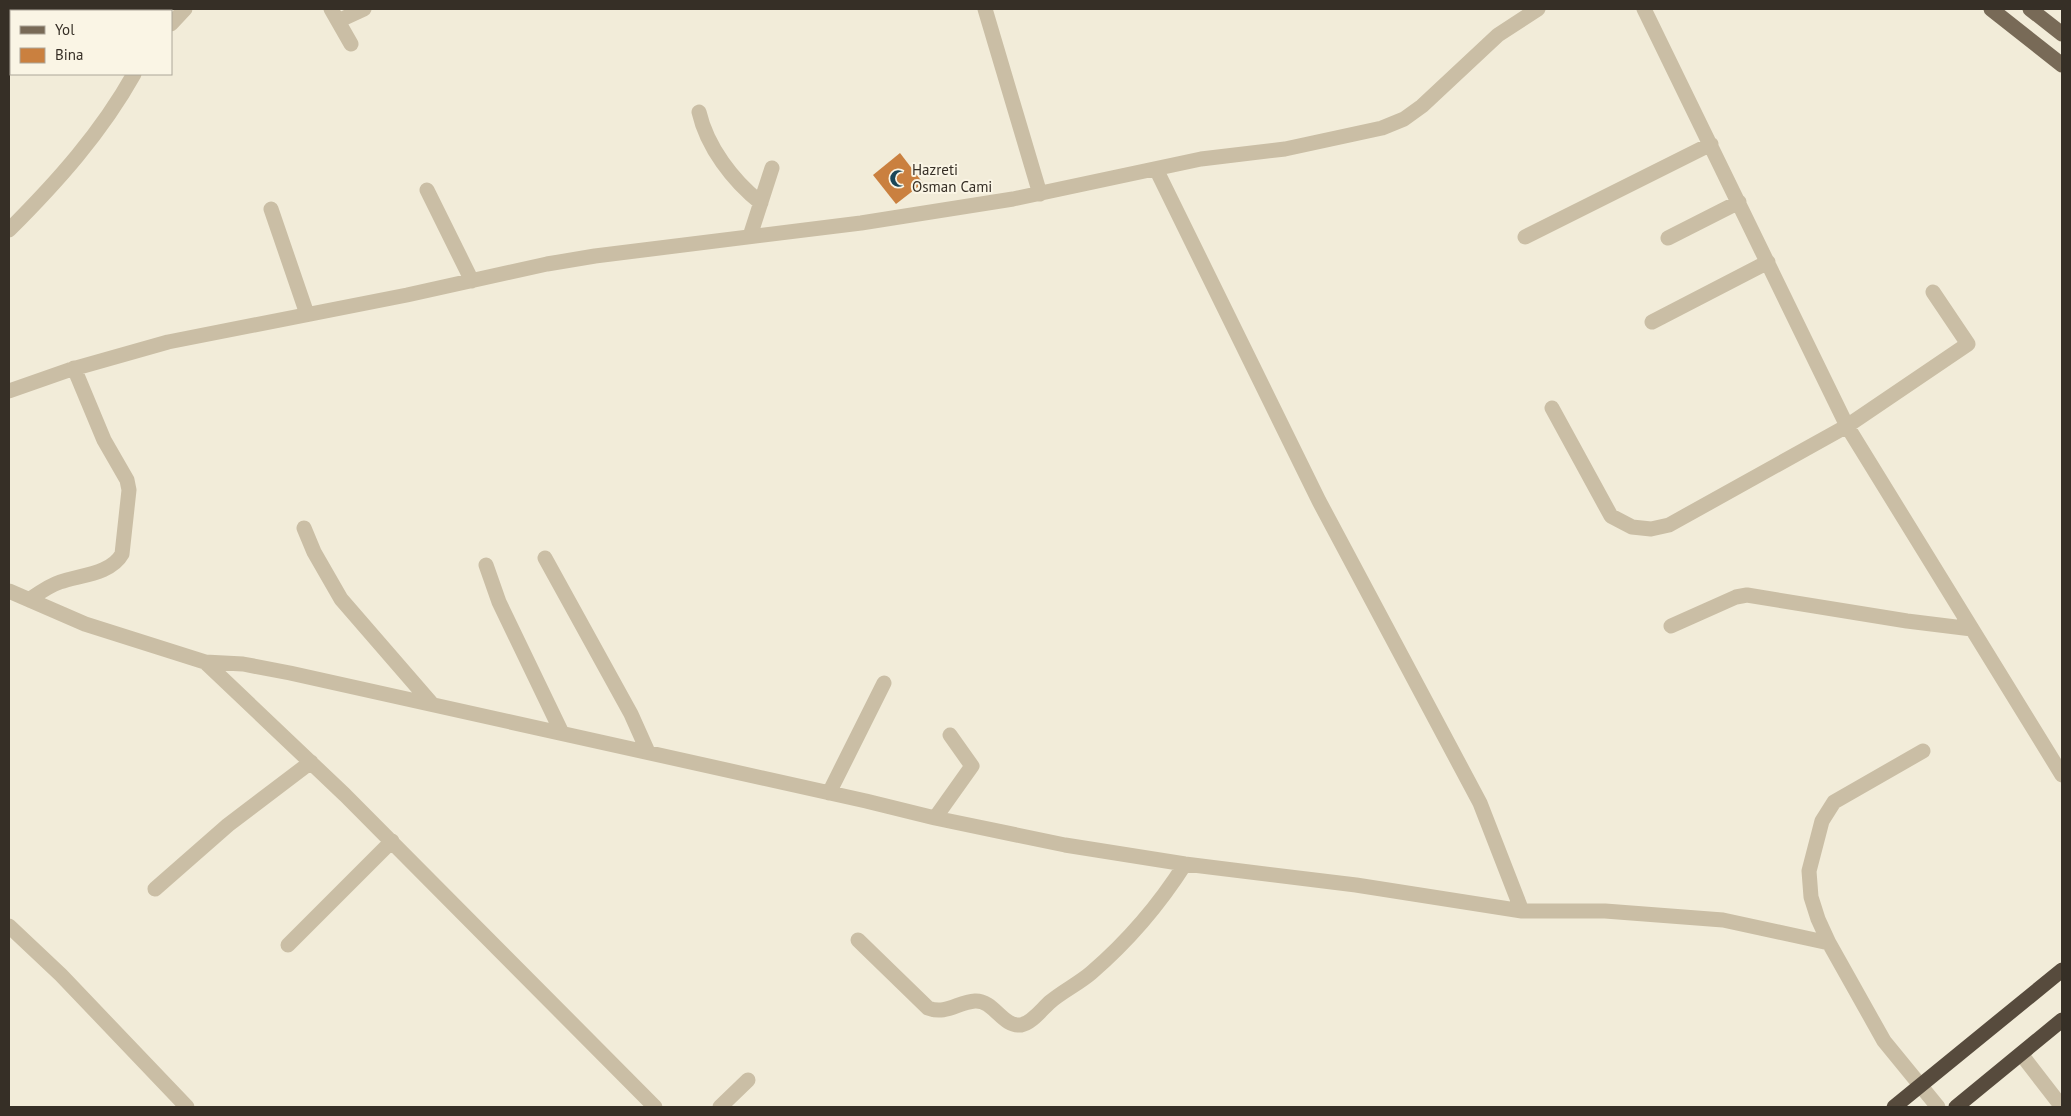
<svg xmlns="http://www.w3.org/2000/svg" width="2071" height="1116" viewBox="0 0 2071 1116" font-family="'PT Sans',sans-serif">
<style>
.building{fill:#ca803f}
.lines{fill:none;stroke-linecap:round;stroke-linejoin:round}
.minor{stroke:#cabea5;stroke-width:15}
.major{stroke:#786a57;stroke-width:15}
.highway{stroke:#574b3d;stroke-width:15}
.labels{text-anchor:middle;stroke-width:4;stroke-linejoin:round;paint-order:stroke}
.poi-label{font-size:15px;fill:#362f26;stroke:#faf5e5;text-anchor:start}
</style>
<rect width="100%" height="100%" fill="#f2ecd9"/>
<!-- building -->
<path class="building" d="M900 153 923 183 896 204 873 175Z"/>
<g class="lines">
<!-- minor -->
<path class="minor" d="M331 9 351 44
M985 9 1040 194
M1644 9 1847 426 2062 775
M338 21 364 9
M171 24 185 9
M699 112C707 147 733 181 761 203
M1156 169 1319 501 1480 803 1522 911
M427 190 472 281
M271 209 307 314
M9 230C57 182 101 133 134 74
M750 236 772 168
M1525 237 1711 144
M1668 238 1739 202
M1652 322 1768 262
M9 391 69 370 168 342 407 295 547 264 595 256 861 223 1013 199 1201 159 1285 149 1382 128 1404 119 1422 106 1498 35 1538 9
M1552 408 1611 516 1632 527 1651 529 1669 525 1847 426 1968 344 1933 292
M304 528 314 552 341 599 432 704
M545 558 631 714 648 752
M486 565 499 602 562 733
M9 591 85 624 205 662 243 664 290 673 866 801 935 818 1065 845 1185 864 1356 885 1522 911H1605L1723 920 1829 943 1884 1041 1938 1107
M29 600C39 593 48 586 60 582 80 575 111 574 122 554L129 490 127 480 104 440 74 368
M1671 626 1736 597 1747 595 1907 621 1972 629
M205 662 345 795 655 1107
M829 793 884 683
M935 818 972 766 950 735
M155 889 228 825 311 762
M9 926 61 975 187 1107
M858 940 928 1008C946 1015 958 1002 975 1001 994 1000 1002 1027 1021 1025 1032 1023 1042 1009 1050 1002 1063 991 1078 984 1091 973 1127 942 1159 905 1185 864
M1829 943 1818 919 1811 897 1809 871 1822 821 1834 802 1923 751
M288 945 392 841
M2021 1054 2062 1107
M720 1107 748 1080"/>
<!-- major -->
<path class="major" d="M1991 9 2062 65
M2030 9 2062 34"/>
<!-- highway -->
<path class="highway" d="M1894 1107 2062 970
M1956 1107 2062 1020"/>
</g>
<!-- icons -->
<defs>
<symbol id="mosque-bare" viewBox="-9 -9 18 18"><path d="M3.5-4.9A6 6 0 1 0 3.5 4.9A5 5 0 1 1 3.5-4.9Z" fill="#1b4758" stroke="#faf5e5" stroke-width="2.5" paint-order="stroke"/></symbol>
</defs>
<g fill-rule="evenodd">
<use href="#mosque-bare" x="886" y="166" width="25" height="25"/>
</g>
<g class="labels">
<!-- poi labels -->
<g class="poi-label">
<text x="912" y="175">Hazreti<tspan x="912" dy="17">Osman Cami</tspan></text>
</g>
</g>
<!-- border -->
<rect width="2071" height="1116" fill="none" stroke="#362f26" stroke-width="20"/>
<!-- legend -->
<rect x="10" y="10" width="162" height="65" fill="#faf5e5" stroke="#aca699"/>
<rect x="20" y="26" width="25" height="8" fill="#786a57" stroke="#aca699"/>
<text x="55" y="35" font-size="15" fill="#362f26">Yol</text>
<rect x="20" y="48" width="25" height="15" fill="#ca803f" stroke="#aca699"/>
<text x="55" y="60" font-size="15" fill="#362f26">Bina</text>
</svg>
